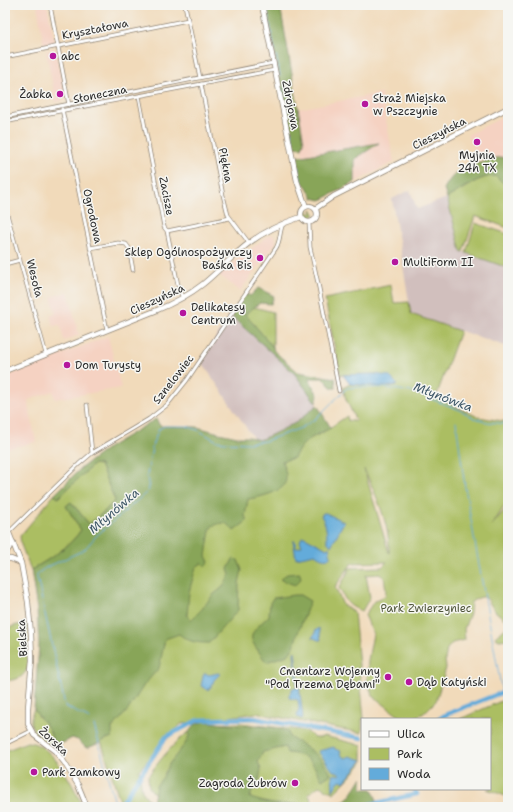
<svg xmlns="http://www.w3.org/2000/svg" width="513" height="812" viewBox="0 0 513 812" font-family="'Shantell Sans',sans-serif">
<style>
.built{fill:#f5d2c2}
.industrial{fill:#d1bfbd}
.green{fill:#abbe62;stroke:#6b7446;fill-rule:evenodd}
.forest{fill:#88a558;stroke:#5a6842}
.water{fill:#63abda;stroke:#476b82}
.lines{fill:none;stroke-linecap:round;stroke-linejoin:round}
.stream{stroke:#63abda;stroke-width:1}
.canal{stroke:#63abda;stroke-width:4.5}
.street-casing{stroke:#8e8272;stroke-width:4.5}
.secondary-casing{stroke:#8e8272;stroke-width:6}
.street{stroke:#fff;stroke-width:3}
.secondary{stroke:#fff;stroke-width:4.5}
.poi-dot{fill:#b5179e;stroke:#f6f6f2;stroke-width:1.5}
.labels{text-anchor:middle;stroke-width:3;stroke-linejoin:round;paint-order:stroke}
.street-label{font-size:11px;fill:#2b2b2b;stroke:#f6f6f2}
.poi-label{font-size:11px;fill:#2b2b2b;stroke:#f6f6f2;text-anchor:start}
.park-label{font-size:11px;fill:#51573c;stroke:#f6f6f2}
.water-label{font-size:12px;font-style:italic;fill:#3f5868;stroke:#f6f6f2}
</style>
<rect width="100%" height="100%" fill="#f6f6f2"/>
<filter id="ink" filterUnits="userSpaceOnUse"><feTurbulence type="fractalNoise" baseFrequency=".025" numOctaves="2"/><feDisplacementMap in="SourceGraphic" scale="8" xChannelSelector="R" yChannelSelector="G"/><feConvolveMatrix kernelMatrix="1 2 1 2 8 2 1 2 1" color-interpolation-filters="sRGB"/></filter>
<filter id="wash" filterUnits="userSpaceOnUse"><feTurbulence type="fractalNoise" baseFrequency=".012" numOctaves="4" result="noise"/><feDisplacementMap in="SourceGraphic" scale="16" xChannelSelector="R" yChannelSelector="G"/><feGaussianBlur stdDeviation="0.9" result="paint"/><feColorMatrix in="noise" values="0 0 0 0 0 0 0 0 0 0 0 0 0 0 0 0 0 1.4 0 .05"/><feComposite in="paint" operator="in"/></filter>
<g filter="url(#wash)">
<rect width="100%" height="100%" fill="#f1daba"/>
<!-- built -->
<path class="built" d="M37 5H47L55 44 44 46Z
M55 49 66 96 64 97 62 101 56 102 46 51Z
M381 93 394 162 355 182V159L378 143 303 157 302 148 304 142 298 109Z
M501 118 508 132V160L501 157 481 162 467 135Z
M271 234 275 237 276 243 240 291 219 275 236 260Z
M68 292 79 335 64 341 60 325 53 326 50 315 56 313 51 297Z
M108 336 121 388 55 399 53 391 28 400 36 442 5 449V377Z"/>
<!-- industrial -->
<path class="industrial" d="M410 190 417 209 447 198 461 251 508 268V347L411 314 392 199Z
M230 315 294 373 317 405 297 422 271 435 259 440 254 439 201 361Z"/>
<!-- green -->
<path class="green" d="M487 176H496L508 188V228L475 216 463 252 461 251 447 198 476 181Z
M311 209 314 212V216L311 219H307L304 216V212L307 209 309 214 312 213Z
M475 223 508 234V268L466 253Z
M391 285 394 303 409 302 411 314 460 331 436 397 478 417 508 422V501L492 525 508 506V622C504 618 499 615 495 611 486 600 489 591 471 602L470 613 464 629 465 640 452 643 447 649 445 660 446 668 436 701 424 713 414 718 400 717 373 696 367 682 368 660 373 634 365 615 374 601 385 596 386 590 384 577 379 574 366 575 370 597 362 611C346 605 348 603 339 588L348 572 349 568 382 567 387 562 352 563 335 587 343 605 354 612 364 719H362V733L256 713 181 724 139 770 142 791 154 807H122L100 738 109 731 129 708 156 662 204 531 302 442 322 433 347 416 348 421H356L346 399 343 388 350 384 386 387 398 385 374 374 340 375 325 299ZM364 469C376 495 390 524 389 553Z
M254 307 273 312V347L245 314Z
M94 464 100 465 115 500 105 511 89 524 71 502 66 506 81 530C69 548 49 559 31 570L21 545 20 536 54 495 58 497Z
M27 624 29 666C22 679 19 679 5 681V629L17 625Z
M508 626V639L499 640 495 637Z
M508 698V797L487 789H490V719H460Z
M34 709C43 725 51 724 53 746 43 741 29 731 31 718 31 715 33 712 34 709Z
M240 723 299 730 308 732 314 738H319L324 736 356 744 362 746V763L349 778 334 793 319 786 308 794 313 803 307 807H165L149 787 148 776C162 758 182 730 205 725 216 723 229 724 240 723Z
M27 742C53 743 74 787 83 807H5V751Z"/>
<!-- forest -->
<path class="forest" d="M264 5H280L304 142 302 148 293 147Z
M379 143 355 159V182L321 200 313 198 307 187 299 179 296 157Z
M501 157 508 160V188L496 176C478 176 463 189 447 198L444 189C457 164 476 163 501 157Z
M258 288 274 296 271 304 260 303 245 314 273 347 274 351 298 372 335 378 336 388H332L323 378H308L318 395 316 403 294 373 230 315 247 293 250 296Z
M317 405 331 428C314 436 303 440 294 458L282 461C284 468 288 475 285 483 283 492 257 498 248 499L245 516 247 521 234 531C226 521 224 522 212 526L210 530 206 556 209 562 206 566 202 563 196 567 189 592 187 616 191 620 202 609 213 595 223 587 230 574 228 569 233 559 238 560 242 570 239 583 238 610 209 643C196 643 189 642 179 634L165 639 159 668 144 685 128 710 115 725 112 727V737C103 740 96 746 86 748L78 740 72 738 65 742 53 746C51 724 43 725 34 709L39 645 37 610 31 570C49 559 69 548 81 530L66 506 71 502 89 524 105 511 115 500 100 465 94 464 58 498 54 495 81 468 109 447 156 419 160 426 197 427 219 433 237 437H249L259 440 271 435 297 422Z
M300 573 301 579 295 585 281 580V578L287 574Z
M294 595H300L310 601 297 635 294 647 288 655 266 662C249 637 244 638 269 616L270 603 273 598Z
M204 721 229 725 270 727 288 731 289 737C309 749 319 753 331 774L322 780C311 761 310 755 287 753L285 747 263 752 258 762 261 769 258 787 252 791 250 798C257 800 266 803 274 804 284 805 302 802 309 807H152L156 786 163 777 169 764 185 744 189 736V732L194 725Z
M362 777V789H372L377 800 366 807H336L351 795Z"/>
<!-- water -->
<path class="water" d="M374 374 389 376 398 385 386 387 350 384 343 375Z
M323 513H326L344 522 331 546 327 541C327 533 326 522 321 516Z
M302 537H305L327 549 329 547 331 557C325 560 320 558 315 554L296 558 293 541H295L296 548 302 546 300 541Z
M319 628 321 640H318L312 637 315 634V631Z
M295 651 303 718 302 719 297 717 299 708 298 700 289 698V695L293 688H297L294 653Z
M205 673 209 675 218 673 220 674 214 680 211 688 207 690 201 686 203 676Z
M334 747 335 749 341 751 340 753 343 757 346 758 350 756 362 760V761L344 782 341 780 338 782 333 791 332 775 336 774 338 775 340 774 338 772 333 771 318 751Z"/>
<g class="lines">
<!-- stream -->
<path class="stream" d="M266 5 275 51
M276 55 280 76
M282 87 294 146
M296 158 302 186
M456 422 465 487 502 692
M90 719 68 708 65 705 37 577V574L45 568 84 550 96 536 147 492 149 490 147 475 153 443 159 429 164 426H187L198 430 217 441 226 442 249 443 265 441 301 428 315 419 347 388 360 387 387 388 413 392 460 410 474 418 487 422 508 424
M94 725 116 807"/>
<!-- canal -->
<path class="canal" d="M439 719 447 714 508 690
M125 807 123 801 166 737 198 720 253 718 362 738
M359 807 417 794 414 789"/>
</g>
</g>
<g filter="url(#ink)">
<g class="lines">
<defs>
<path id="street" d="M50 5 69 105
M185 5 200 78
M5 57 188 20
M201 84 223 195 228 215 249 243
M139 96 164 227 167 231 179 290 183 298
M62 109 107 330
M5 117 273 63
M5 122 70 109 275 70
M5 207 46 354
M309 222 310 247 319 288 339 391
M167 231 230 218
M90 248 118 243 126 244 129 248 133 270
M5 264 20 260
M87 405 92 453
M9 532 79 464 92 453 149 419 167 405 187 380 276 248C281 240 279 232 283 224
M5 744 31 731"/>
<path id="secondary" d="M262 5 297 181 306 207
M301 214a8 8 0 1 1 16 0a8 8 0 1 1-16 0Z
M315 209 334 196 508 108
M5 371 155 311C172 304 189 295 203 284 219 271 233 255 249 243 265 231 283 223 301 217
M5 523 21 563 28 602 31 634 32 660 28 708V724L34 735 55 751 64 762 78 785 87 807
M5 554 13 542
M5 559H11L21 563"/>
</defs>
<!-- street casing -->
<use href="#street" class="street-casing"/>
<!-- secondary casing -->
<use href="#secondary" class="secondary-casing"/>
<!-- street -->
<use href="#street" class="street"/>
<!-- secondary -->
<use href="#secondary" class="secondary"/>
</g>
</g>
<!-- markers -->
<g class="poi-dot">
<circle cx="53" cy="56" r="4"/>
<circle cx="60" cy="94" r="4"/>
<circle cx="365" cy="104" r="4"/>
<circle cx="477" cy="142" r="4"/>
<circle cx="260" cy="258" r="4"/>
<circle cx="395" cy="262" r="4"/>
<circle cx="183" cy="313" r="4"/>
<circle cx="67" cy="365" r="4"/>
<circle cx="388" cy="677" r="4"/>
<circle cx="409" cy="682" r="4"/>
<circle cx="34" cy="772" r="4"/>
<circle cx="295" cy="783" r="4"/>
</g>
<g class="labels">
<!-- street labels -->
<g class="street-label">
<text transform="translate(95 29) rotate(-11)" y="4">Kryształowa</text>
<text transform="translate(100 94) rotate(-11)" y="4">Słoneczna</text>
<text transform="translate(291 105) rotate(79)" y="4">Zdrojowa</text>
<text transform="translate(439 133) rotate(-27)" y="4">Cieszyńska</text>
<text transform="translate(226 165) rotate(79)" y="4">Piękna</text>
<text transform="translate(167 196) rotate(79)" y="4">Zacisze</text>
<text transform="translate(93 216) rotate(78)" y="4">Ogrodowa</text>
<text transform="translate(35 278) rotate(76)" y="4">Wesoła</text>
<text transform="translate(157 299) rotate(-25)" y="4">Cieszyńska</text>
<text transform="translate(173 379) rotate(-52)" y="4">Sznelowiec</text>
<text transform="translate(22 638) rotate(-94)" y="4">Bielska</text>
<text transform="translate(54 741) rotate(43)" y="4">Żorska</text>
</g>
<!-- poi labels -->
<g class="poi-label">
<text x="61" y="60">abc</text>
<text x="52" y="98" text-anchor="end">Żabka</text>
<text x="373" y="102">Straż Miejska<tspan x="373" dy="13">w Pszczynie</tspan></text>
<text x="477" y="159" text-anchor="middle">Myjnia<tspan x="477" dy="13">24h TX</tspan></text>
<text x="252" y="256" text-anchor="end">Sklep Ogólnospożywczy<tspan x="252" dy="13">Baśka Bis</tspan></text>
<text x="403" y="266">MultiForm II</text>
<text x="191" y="311">Delikatesy<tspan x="191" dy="13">Centrum</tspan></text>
<text x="75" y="369">Dom Turysty</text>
<text x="380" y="675" text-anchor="end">Cmentarz Wojenny<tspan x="380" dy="13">"Pod Trzema Dębami"</tspan></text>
<text x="417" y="686">Dąb Katyński</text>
<text x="42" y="776">Park Zamkowy</text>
<text x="287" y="787" text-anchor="end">Zagroda Żubrów</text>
</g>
<!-- park labels -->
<g class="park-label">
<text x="426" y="612">Park Zwierzyniec</text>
</g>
<!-- water labels -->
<g class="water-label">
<text transform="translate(443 397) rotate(21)" y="4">Młynówka</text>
<text transform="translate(114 511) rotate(-41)" y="4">Młynówka</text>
</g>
</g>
<!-- margin -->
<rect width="513" height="812" fill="none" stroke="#f6f6f2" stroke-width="20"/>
<!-- legend -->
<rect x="361" y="718" width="130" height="72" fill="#f6f6f2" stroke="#a5a5a2"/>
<rect x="369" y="731" width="20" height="6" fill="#ffffff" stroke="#a5a5a2"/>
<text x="397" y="738" font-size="12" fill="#2b2b2b">Ulica</text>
<rect x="369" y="748" width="20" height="12" fill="#abbe62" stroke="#a5a5a2"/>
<text x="397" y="758" font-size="12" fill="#2b2b2b">Park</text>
<rect x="369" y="768" width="20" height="12" fill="#63abda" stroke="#a5a5a2"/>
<text x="397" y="778" font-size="12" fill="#2b2b2b">Woda</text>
</svg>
